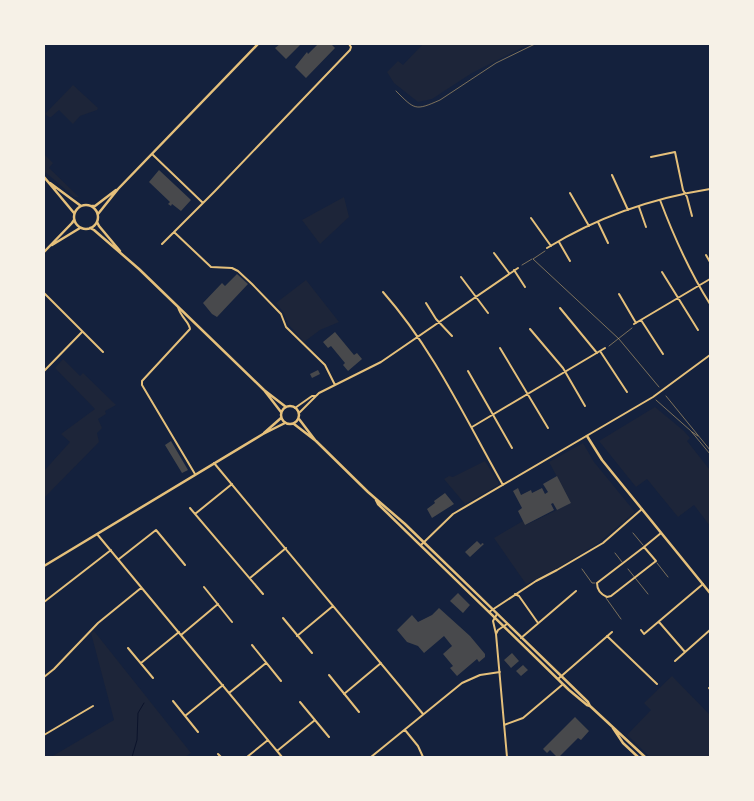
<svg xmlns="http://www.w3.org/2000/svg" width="754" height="801" viewBox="0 0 754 801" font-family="'Golos Text',sans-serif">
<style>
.green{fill:#1d2539}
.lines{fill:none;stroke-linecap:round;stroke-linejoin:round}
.stream{stroke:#0b132b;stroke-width:1}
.building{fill:#48494c}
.path{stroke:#e5c07b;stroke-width:0.5}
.service{stroke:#e5c07b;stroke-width:0.5}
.minor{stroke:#e5c07b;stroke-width:2}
.tertiary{stroke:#e5c07b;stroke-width:2.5}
.primary{stroke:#e5c07b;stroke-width:2.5}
</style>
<rect width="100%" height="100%" fill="#14213d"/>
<!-- green -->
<path class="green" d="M423 44H529L472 73 432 99 418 102 394 83 387 72 398 61 403 65Z
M73 85 98 108 97 110 80 116 73 124 59 110 51 117H49L45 114Z
M44 154 53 163 49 168 79 197H74L44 171Z
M344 197 349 217 320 244 302 220Z
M306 280 339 322 320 330 304 342 288 324 284 313 276 303Z
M63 359 80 376 83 373 116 405 105 411 106 414 98 419 102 428 97 433 99 442 44 498V471L70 442 61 434 95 409 55 368Z
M655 407 684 431 690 438 687 441 710 470V526L694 505 678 517 647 479 636 487 599 441Z
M583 443 594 462 635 512 598 543 556 569 526 584 494 538 523 521 525 525 528 524 571 503 549 462Z
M485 461 498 482V485L465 504 444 479 449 476 453 477Z
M94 631 191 753 185 757H51L114 720 91 633Z
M672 676 710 715V757H650L627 735 651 710 644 703Z"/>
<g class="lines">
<!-- stream -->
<path class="stream" d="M132 757 137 740 138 713 144 703"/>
</g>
<!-- building -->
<path class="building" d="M280 44H301L286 59 275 48Z
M318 44H331L335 48 306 78 295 67 307 52 308 54Z
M159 170 191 200 181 211 172 204 171 206 168 204 170 202 149 182Z
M237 274 248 284 217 317 212 314 203 303 222 283 225 286Z
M335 332 354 355 357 353 362 359 348 371 343 365 345 363 331 346 328 348 323 342Z
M318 370 320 374 312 378 310 374Z
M171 441 188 470 182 473 165 445Z
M557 476 571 503 557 510 553 503 551 504 554 510 525 525 518 511 522 508 513 491 518 488 521 495 531 490 532 493 542 488 545 494 548 492 543 484Z
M445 493 454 504 432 518 427 509 435 503 434 501Z
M477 541 481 545 482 543 484 544 470 557 465 552Z
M458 593 470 605 463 613 450 601Z
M439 608 470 636 485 654V657L479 662 477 659 457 676 450 668 453 666 443 654 452 646 444 636 424 653 418 646 407 642 397 630 412 615 418 622 432 615Z
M512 653 519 661 511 668 504 660Z
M523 665 528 670 521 676 516 671Z
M575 717 589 731 581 740 578 738 559 757H557L550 750 547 753 543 749Z"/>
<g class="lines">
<!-- path -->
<path class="path" d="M396 91C415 110 415 111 440 100L496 63 535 44
M545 251 533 259 619 339 659 387
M522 265 532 259
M609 346 632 328
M666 396 710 450
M656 400 691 431 710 454
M692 432 698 436"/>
<!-- service -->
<path class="service" d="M633 533 643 545
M615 553 622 562
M657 563 668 577
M582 569 592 583H595
M628 569 648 594
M606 598 621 619"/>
<!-- minor -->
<path class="minor" d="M152 154 203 203
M651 157 675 152 683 190 687 197 692 216
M612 175 628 210
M570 193 589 226
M660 200C674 237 689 271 710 304
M639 207 646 227
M531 218 551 246
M598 222 608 243
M174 232 211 267 232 268 238 271 252 284 281 314 286 327 325 365 335 385
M559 242 570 261
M162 244 215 191 350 50 351 47 349 44
M547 248C596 218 653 198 710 189
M494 253 509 273
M706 255 710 262
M514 270 525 287
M662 272 698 330
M461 277 488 313
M383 292C434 350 465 418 503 485
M44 293 103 352
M619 294 636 323
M426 303 436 319 452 336
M178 307C181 318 189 321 190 329L142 381V385L195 474
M560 308 597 353
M641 320 663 354
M634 324 710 279
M530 329 563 368 585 406
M500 348 548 428
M600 351 627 392
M44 371 82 332
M468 371 512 448
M295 408 312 396H316
M299 413 319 393 381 362 518 268
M472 427 605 348
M214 463 423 714
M190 508 263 594
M195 514 232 484
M97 534 282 757
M421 545 453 514 653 397 710 355
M644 547 597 583C597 590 600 594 607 597L611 596 656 561 644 547 661 533
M119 559 156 530 185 565
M250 578 286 548
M204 587 232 622
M515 594 519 596 538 623
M44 602 111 550
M489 612 536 581 557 570 603 543 642 509
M497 614 493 621 496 634 507 757
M283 618 312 653
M659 622 685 652
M641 630 644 634 703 584
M496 634 498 630 507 624
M181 635 218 604
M297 636 333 606
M607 636 657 684
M521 638 576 591
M252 645 281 681
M128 648 153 678
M675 661 710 630
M141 663 179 632
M329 675 359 712
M44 677 54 669 98 623 141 588
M558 679 612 632
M709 688 710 689
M229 693 266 663
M344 694 381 663
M173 701 198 732
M300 702 329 737
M185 716 223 685
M504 725 523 718 562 685
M405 730 418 746 423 757
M44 735 93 706
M277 751 315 720
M218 754 221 757
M247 757 268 740
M371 757 462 683 480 675 500 672"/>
<!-- tertiary -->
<path class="tertiary" d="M92 206H95L116 190
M98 214 118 189 258 44
M52 245 80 228
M44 252 72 223 74 220
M264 433 281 418
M587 436 602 460 710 593
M44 566 263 434 285 423"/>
<!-- primary -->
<path class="primary" d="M44 177 74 213
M50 183 81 206
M74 217a12 12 0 1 1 24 0a12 12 0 1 1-24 0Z
M97 222 99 226 120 251
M90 228 94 230 139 269 264 390 286 407
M264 390 281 412
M281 415a9 9 0 1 1 18 0a9 9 0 1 1-18 0Z
M299 419 315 440
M294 424 316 441 368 492 405 524 588 702 590 706 645 757
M376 500 378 504 569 690 587 705 590 706
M613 728 623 743 638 757"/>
</g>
<!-- border -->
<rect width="754" height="801" fill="none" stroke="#f6f1e7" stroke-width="90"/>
</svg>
